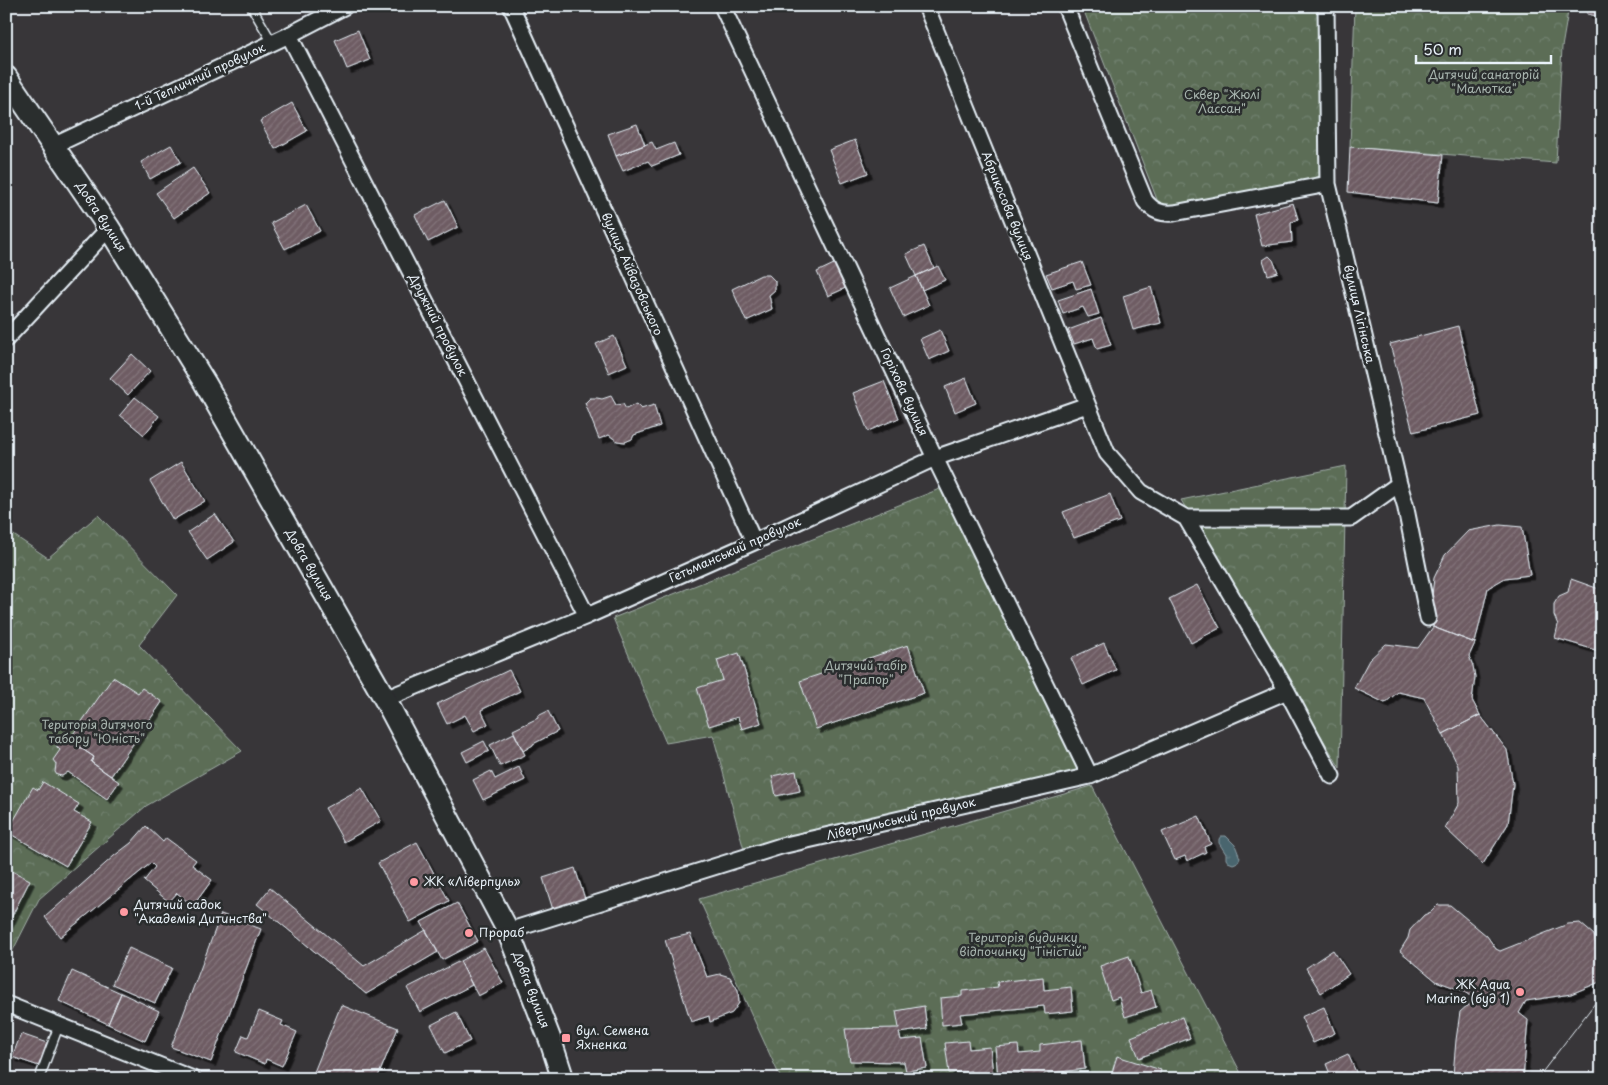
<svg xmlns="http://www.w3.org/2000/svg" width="1608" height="1085" viewBox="0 0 1608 1085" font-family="'Playpen Sans',sans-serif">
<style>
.forest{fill:url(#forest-crowns);stroke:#a2afa8}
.water{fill:url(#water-ripples);stroke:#899da5}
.building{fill:url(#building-hatch);stroke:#e8f1f8;filter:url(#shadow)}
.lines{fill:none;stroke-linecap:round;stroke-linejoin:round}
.lane-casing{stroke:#e8f1f8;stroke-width:11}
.street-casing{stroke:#e8f1f8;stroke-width:19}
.secondary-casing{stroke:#e8f1f8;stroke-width:25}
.lane{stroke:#2a2d2e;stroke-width:8}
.street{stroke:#2a2d2e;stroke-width:15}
.secondary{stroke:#2a2d2e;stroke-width:21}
.tram{stroke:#e8f1f8;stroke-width:1}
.poi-dot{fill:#ff9aa2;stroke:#2a2d2e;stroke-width:2}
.labels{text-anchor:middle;stroke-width:5;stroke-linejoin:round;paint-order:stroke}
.park-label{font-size:12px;fill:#a9b6b0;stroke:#2a2d2e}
.street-label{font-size:12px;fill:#e8f1f8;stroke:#2a2d2e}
.poi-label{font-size:12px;fill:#e8f1f8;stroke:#2a2d2e;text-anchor:start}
</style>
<defs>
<pattern id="forest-crowns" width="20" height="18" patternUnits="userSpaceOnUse" patternTransform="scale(1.25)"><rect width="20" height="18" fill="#5b6d57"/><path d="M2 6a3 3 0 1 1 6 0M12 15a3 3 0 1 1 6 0" fill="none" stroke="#738270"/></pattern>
<pattern id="water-ripples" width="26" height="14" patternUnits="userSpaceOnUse" patternTransform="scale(1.25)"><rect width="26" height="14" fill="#4a656e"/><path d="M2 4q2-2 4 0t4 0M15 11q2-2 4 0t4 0" fill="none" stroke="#647c83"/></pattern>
<pattern id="building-hatch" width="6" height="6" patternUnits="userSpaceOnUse" patternTransform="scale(1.25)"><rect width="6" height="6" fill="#6e5c63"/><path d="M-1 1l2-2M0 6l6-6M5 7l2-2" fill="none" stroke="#83747a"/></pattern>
<filter id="shadow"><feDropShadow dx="4.5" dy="4.5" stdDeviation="0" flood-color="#0009"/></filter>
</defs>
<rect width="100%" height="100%" fill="#383639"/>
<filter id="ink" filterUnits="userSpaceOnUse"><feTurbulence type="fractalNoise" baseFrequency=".02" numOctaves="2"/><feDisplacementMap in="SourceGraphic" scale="10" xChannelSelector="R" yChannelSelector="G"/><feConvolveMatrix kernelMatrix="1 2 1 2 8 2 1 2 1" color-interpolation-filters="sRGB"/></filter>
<g filter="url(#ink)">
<!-- forest -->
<path class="forest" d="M1082 6H1321L1323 176 1163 215Z
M1355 6H1569L1562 47 1556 163 1350 147Z
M1346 466 1340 768 1181 500Z
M942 488 1080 772 744 850 713 735 666 743 613 618Z
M98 515 177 595 139 645 242 751 146 806 39 899 6 964V530L48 558Z
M1092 786 1244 1079H781L699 899Z"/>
<!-- water -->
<path class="water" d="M1221 836H1226L1235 845 1240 858 1238 862 1233 864 1228 862 1226 859V854L1219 843V839Z"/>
<!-- building -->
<path class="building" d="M1588 6H1602V17L1587 14Z
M358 30 370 60 347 69 335 40Z
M292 103 307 131 275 149 260 121Z
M637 124 645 145 616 156 608 134Z
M855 140 868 173 842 183 829 150Z
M652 142 656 150 674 143 679 155 652 166 648 161 623 171 616 156Z
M171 145 181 162 150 179 141 162Z
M1350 147 1443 155 1438 203 1348 192Z
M193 168 210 193 174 218 156 193Z
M445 200 458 227 428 242 415 215Z
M1293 203 1298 219 1291 223 1292 242 1262 246 1254 214Z
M306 205 320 231 285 249 271 223Z
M924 246 934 268 916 276 906 254Z
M1269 256 1273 260 1278 272 1268 275 1263 260Z
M838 262 850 286 828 296 817 272Z
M1082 262 1091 285 1076 289 1073 281 1052 288 1046 274Z
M938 266 945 280 922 290 916 276Z
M761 275H769L775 281V290L769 295 772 309 746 321 732 289Z
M916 276 929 305 903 317 890 288Z
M1151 287 1161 323 1133 330 1123 296Z
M1091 289 1099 314 1088 317 1083 307 1063 314 1058 300Z
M1101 318 1111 345 1097 349 1093 338 1074 344 1068 330Z
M1458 326 1480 415 1413 432 1390 344Z
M940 330 949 351 929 360 920 339Z
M614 336 627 365 609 373 596 344Z
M132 354 150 371 128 395 110 378Z
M966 378 976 403 955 412 945 387Z
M884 381 899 418 868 431 853 393Z
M611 396 616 405 623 404 626 409 636 404 641 409 654 405 660 426 634 435 632 439 625 442 617 441 609 435 599 439 585 403 590 398H597L602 399Z
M135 397 159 416 144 435 120 415Z
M181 462 205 501 173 520 150 481Z
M1110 494 1120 521 1074 538 1063 512Z
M215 514 234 542 207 560 188 532Z
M1500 525 1522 527 1530 575 1505 578 1488 588 1475 643 1433 627 1431 604 1434 578 1445 555 1468 531Z
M1571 579 1602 590V652L1555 638 1558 625 1554 615V604L1559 596 1568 592Z
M1197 585 1220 628 1191 643 1169 599Z
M1433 627 1475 643 1469 656 1473 666 1475 677 1472 700 1480 715 1443 734 1424 698 1398 692 1385 703 1354 688 1369 660 1386 644 1418 648Z
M1104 643 1116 670 1083 685 1071 658Z
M908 645 924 693 816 729 800 681Z
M739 653 761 723 742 729 738 717 709 726 697 688 723 680 717 660Z
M509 670 520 691 481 710 488 724 474 731 465 715 447 724 437 704Z
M113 677 138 693 142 688 162 702 111 776 91 762 94 757 69 740Z
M548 711 558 731 533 744V745L523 751 513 730 538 718V716Z
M1480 715 1507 750 1513 784 1508 824 1483 864 1445 828 1459 803 1458 766 1443 734Z
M514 733 525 755 500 766 490 745Z
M61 738 69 740 94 757 91 762 119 782 107 799 68 772 62 776 57 775 55 772 56 764 53 760 60 750 57 747V743Z
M484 741 489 751 467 762 462 752Z
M519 767 525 780 483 800 473 780 491 771 495 779Z
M796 771 800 791 776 796 772 776Z
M43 782 79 804 74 812 92 822 66 866 7 832 33 787 38 790Z
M362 788 381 821 344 842 325 808Z
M1199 816 1211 844 1204 847 1206 852 1187 861 1185 856 1175 860 1162 832Z
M146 826 163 842 166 838 196 860 192 865 212 880 193 906 177 893 169 902 144 881 155 867 151 863 60 937 45 917 114 856 131 843Z
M417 842 449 901 410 922 378 863Z
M6 868 30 880 6 928Z
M575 868 586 902 554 913 543 878Z
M270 888 364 966 426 930 438 952 366 994 257 904Z
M457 903 478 941 442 960 421 922Z
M1438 905H1450L1487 936 1496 949 1500 951 1568 924 1580 923 1594 935 1602 972V981L1571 994 1526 1001 1519 1013 1528 1020 1523 1079H1463L1453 1075 1456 1040 1460 1012 1468 1005 1472 997 1461 990 1436 981 1400 951 1408 938 1410 930 1424 915 1431 912Z
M221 914 261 929 211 1062 171 1047Z
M690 934 707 977 720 974 730 977 738 990 739 1003 732 1013 710 1022 709 1016 691 1022 665 940Z
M129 948 172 968 155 1003 112 984Z
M484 948 503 983 478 996 460 961Z
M1333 950 1349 974 1321 993 1306 968Z
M1129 956 1141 993 1151 990 1156 1007 1125 1017 1119 997 1111 1000 1100 966Z
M460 961 472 985 420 1012 407 988Z
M72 971 121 993 108 1024 59 1001Z
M1043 977 1044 990 1071 987 1073 1011 1045 1014 1044 1006 960 1014 962 1023 942 1025 940 998 962 996V991L998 987 997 982Z
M121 993 159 1011 145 1041 108 1024Z
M341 1005 398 1028 377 1079H324L325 1076 314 1072Z
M924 1006 927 1029 899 1033 901 1040 922 1038 927 1068 906 1071 904 1062 850 1061 845 1029 899 1028 896 1011Z
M1324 1007 1335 1033 1313 1043 1301 1017Z
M259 1011 283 1021 281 1025 297 1032 282 1066 266 1059 265 1064 236 1052 243 1035 248 1037Z
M456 1012 470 1041 445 1053 431 1025Z
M1182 1017 1190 1038 1139 1058 1131 1037Z
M21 1034 47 1043 39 1066 12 1057Z
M1082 1040 1085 1069 1044 1074V1079H1024L1023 1073 998 1076 995 1047 1018 1045 1019 1054 1040 1052V1045Z
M968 1041 969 1049 990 1047 993 1074 971 1077V1071L949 1073 945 1043Z
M1348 1054 1359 1079H1332L1326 1064Z
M1117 1056 1161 1070 1158 1079H1110Z
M407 1073 427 1079H405Z"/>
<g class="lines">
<defs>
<path id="lane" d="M251 6 272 42
M39 1079 59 1025"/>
<path id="street" d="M511 6 754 542
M722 6 935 458 1090 776
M926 6 1107 453 1141 492 1186 518H1351L1399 484
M1065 6 1145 201C1153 211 1161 214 1174 213L1328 184
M1326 6 1328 184 1399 484 1405 504 1428 618
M289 35 587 616
M53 146 289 35 345 6
M6 339 109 228
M1186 518 1287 691 1332 776
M385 699 587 616 754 542 935 458 1087 405
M508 931 781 846 1090 776 1287 691
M6 1004 193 1079"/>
<path id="secondary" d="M6 77 109 228 205 383 385 699 508 931 551 1042 563 1079"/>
</defs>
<!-- lane casing -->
<use href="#lane" class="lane-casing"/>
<!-- street casing -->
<use href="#street" class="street-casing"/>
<!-- secondary casing -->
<use href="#secondary" class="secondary-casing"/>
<!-- lane -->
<use href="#lane" class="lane"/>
<!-- street -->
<use href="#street" class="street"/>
<!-- secondary -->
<use href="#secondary" class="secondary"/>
<!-- tram -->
<path class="tram" d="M1537 1079 1602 994"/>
</g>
</g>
<!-- markers -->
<g class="poi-dot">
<circle cx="414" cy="882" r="5"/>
<circle cx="124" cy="912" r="5"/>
<circle cx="469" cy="933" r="5"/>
<circle cx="1520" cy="992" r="5"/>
<rect x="561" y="1033" width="10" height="10" rx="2.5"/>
</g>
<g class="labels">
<!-- park labels -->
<g class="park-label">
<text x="1484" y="79">Дитячий санаторій<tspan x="1484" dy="14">"Малютка"</tspan></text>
<text x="1222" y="99">Сквер "Жюлі<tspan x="1222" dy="14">Лассан"</tspan></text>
<text x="866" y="670">Дитячий табір<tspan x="866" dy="14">"Прапор"</tspan></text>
<text x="97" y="729">Територія дитячого<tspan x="97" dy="14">табору "Юність"</tspan></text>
<text x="1023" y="942">Територія будинку<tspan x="1023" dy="14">відпочинку "Тіністий"</tspan></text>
</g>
<!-- street labels -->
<g class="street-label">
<text transform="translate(200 77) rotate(-25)" y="4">1-й Тепличний провулок</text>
<text transform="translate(1007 206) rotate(68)" y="4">Абрикосова вулиця</text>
<text transform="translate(101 217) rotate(57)" y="4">Довга вулиця</text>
<text transform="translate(632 274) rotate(66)" y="4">вулиця Айвазовського</text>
<text transform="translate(1359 314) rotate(77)" y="4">вулиця Лігінська</text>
<text transform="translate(438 325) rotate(63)" y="4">Дружний провулок</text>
<text transform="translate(904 392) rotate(65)" y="4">Горіхова вулиця</text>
<text transform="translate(735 550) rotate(-24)" y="4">Гетьманський провулок</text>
<text transform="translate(309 565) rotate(60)" y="4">Довга вулиця</text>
<text transform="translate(901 819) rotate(-13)" y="4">Ліверпульський провулок</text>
<text transform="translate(531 990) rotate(69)" y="4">Довга вулиця</text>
</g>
<!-- poi labels -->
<g class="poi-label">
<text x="424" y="886">ЖК «Ліверпуль»</text>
<text x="134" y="909">Дитячий садок<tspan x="134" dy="14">"Академія Дитинства"</tspan></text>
<text x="479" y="937">Прораб</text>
<text x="1510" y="989" text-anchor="end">ЖК Aqua<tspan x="1510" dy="14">Marine (буд 1)</tspan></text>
<text x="576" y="1035">вул. Семена<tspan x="576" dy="14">Яхненка</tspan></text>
</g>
</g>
<!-- margin -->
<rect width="1608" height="1085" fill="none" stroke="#2a2d2e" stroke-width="25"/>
<rect x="12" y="12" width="1583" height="1060" fill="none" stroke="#e8f1f8" stroke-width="2" filter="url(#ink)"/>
<!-- scale -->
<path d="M1416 55v8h135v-8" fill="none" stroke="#e8f1f8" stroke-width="2.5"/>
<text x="1423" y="55" font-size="15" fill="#e8f1f8" stroke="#2a2d2e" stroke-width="4" paint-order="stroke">50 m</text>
</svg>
